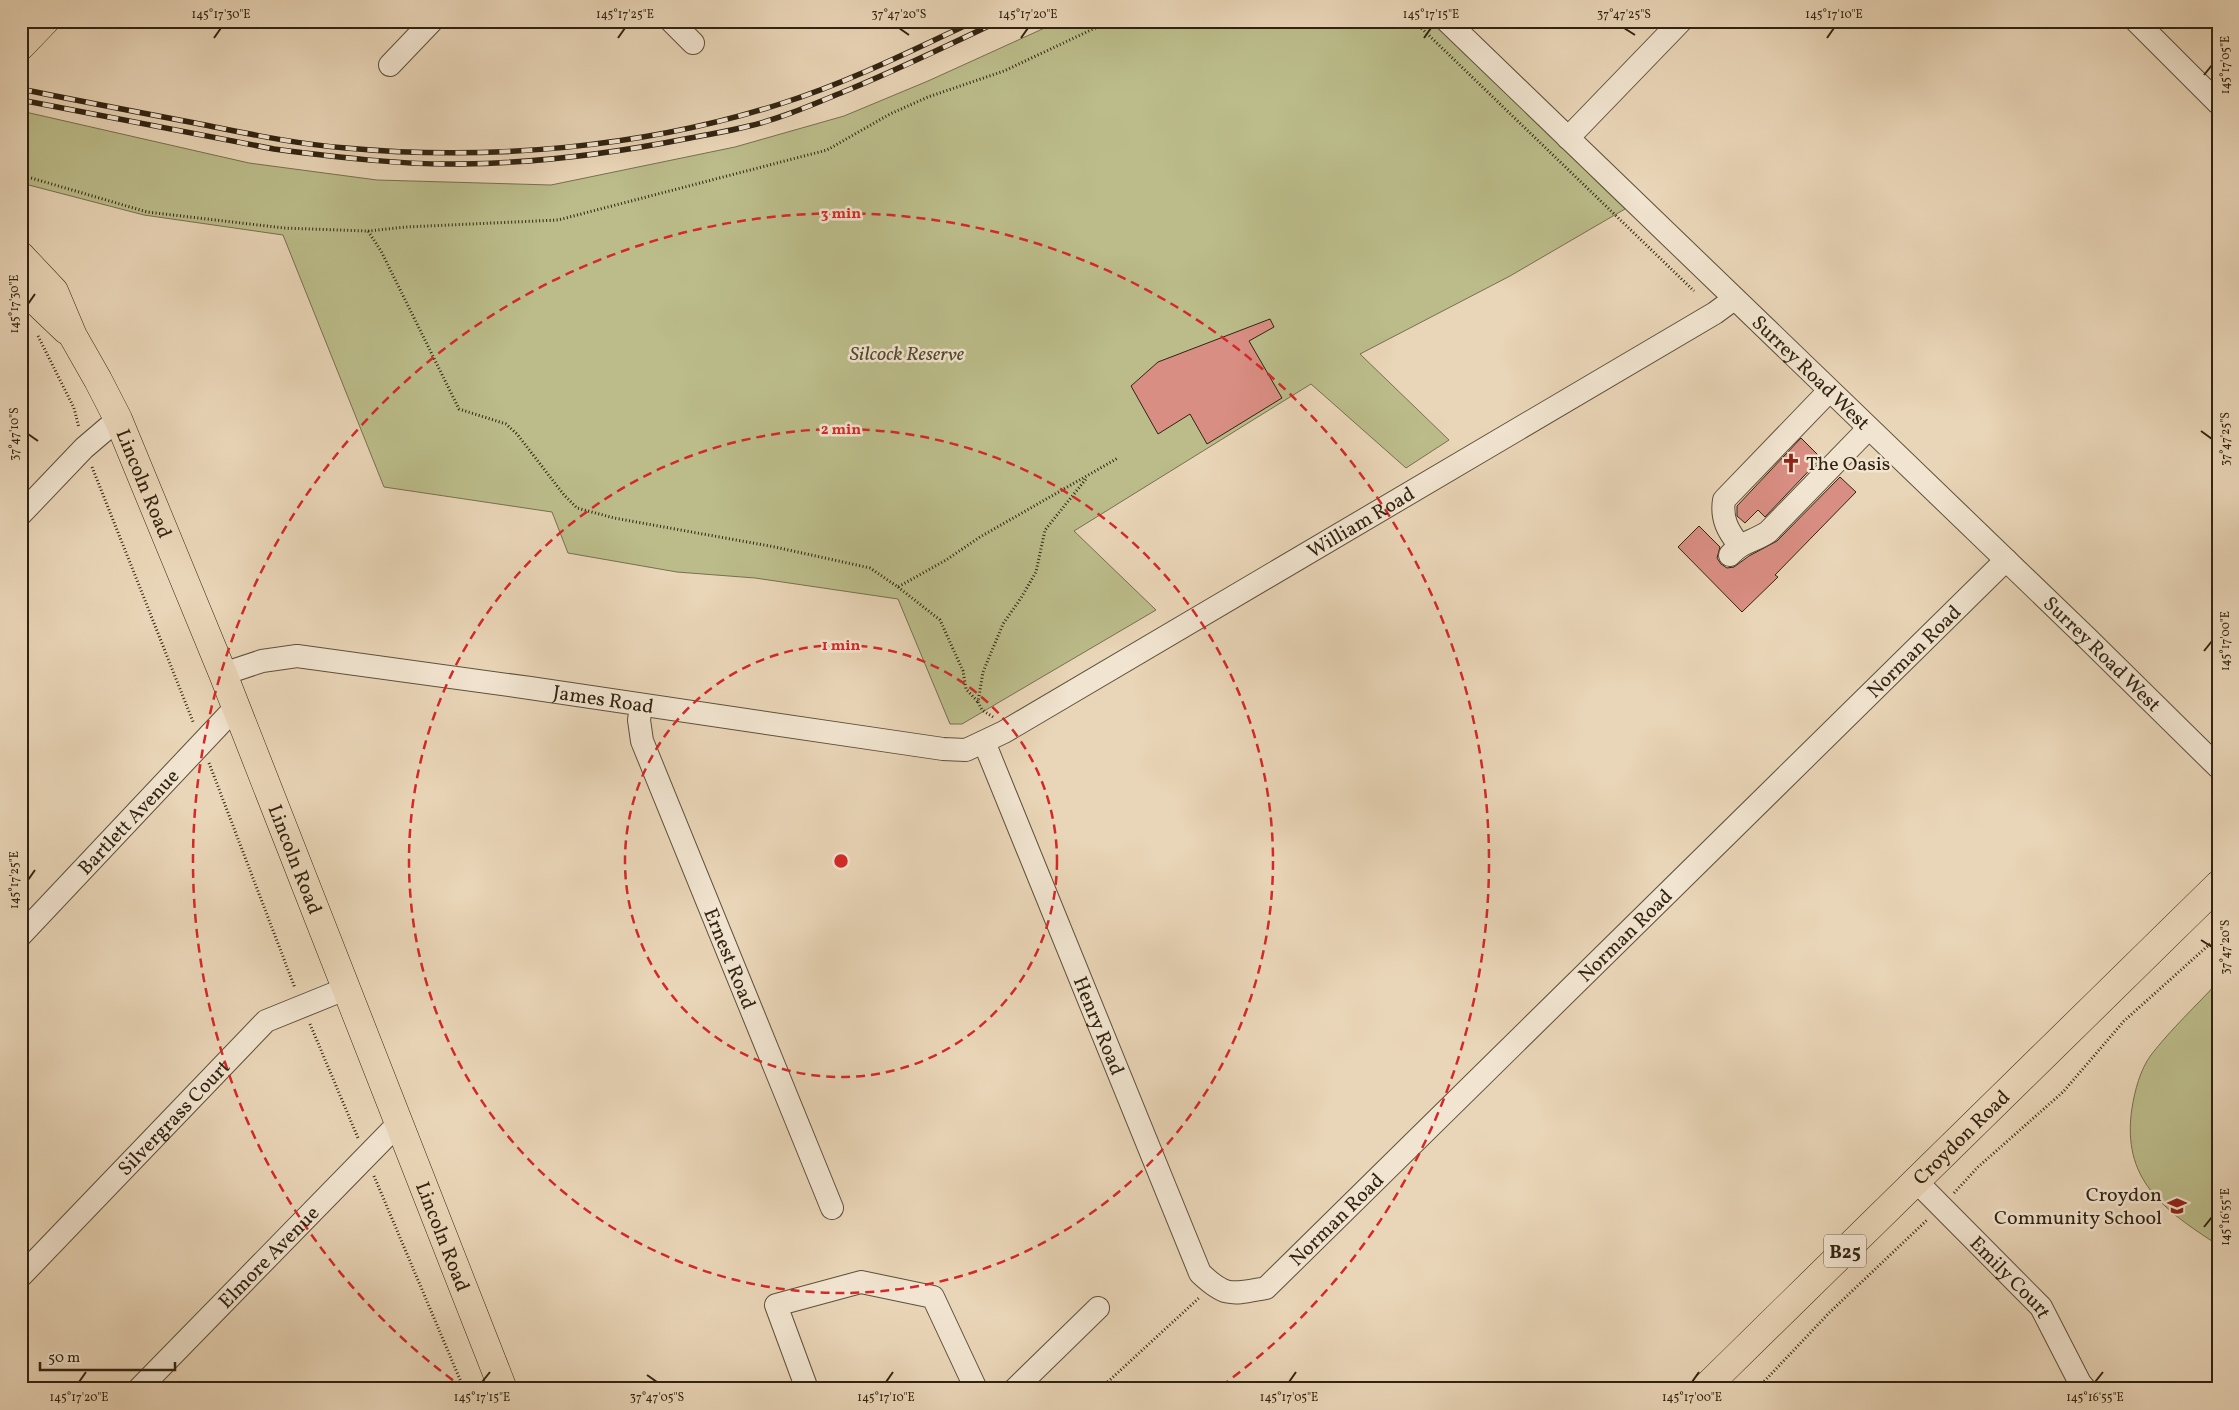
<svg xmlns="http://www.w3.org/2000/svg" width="2239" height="1410" viewBox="0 0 2239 1410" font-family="Vollkorn,serif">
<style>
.green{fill:#bbbc8a;stroke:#76704e}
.building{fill:#d98e83;stroke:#312311}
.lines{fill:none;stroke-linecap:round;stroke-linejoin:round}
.minor-casing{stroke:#5f503a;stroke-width:24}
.major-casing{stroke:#312311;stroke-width:29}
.path{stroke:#312311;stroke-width:3;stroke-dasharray:1 2.5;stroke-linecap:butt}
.minor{stroke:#f1e4d0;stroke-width:22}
.major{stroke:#e9d5b7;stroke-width:28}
.rail-casing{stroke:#312311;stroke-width:5.5}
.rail{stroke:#f1e4d0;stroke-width:4;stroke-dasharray:11;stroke-linecap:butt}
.ticks{fill:none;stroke:#312311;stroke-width:2}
.ring{fill:none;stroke:#d62828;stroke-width:2.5;stroke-dasharray:9 6}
.labels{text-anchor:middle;stroke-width:5;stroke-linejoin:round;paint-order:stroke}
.shield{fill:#f1e4d0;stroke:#6b5d4a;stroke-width:1}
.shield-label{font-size:19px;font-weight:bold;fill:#312311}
.park-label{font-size:20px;font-style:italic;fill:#54492f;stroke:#f1e4d0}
.street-label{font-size:20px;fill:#312311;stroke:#f1e4d0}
.poi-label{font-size:20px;fill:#312311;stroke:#f1e4d0;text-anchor:start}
.centre{fill:#d62828;stroke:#f1e4d0;stroke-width:2.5}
.ring-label{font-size:15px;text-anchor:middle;font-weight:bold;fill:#d62828;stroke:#f1e4d0;stroke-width:5;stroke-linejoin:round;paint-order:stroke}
.neatline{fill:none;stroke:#312311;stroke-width:2}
.ticks-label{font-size:12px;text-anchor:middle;fill:#312311}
</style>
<rect width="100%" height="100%" fill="#e9d5b7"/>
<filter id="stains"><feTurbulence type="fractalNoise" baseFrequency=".004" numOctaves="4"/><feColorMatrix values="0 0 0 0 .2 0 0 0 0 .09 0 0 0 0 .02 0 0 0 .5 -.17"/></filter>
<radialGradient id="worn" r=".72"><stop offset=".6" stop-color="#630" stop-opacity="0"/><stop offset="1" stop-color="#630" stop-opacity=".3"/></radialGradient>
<!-- green -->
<path class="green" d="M1060 21H1433L1625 209 1510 276 1360 354 1449 440 1406 468 1311 384 1074 531 1156 610 962 724H950L898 599 755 578 677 572 568 553 552 512 384 487 283 235 144 215 21 183V111L249 163 377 180 551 185 735 147 844 116 928 81Z
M2218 982V1245C2164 1210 2121 1180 2132 1108 2135 1090 2140 1070 2151 1055 2171 1029 2196 1006 2218 982Z"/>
<!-- building -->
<path class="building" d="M1270 319 1274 327 1249 341 1282 398 1207 444 1190 414 1158 434 1131 386 1158 362Z
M1801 438 1821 458 1765 517 1758 510 1745 523 1737 516V506Z
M1840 477 1856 492 1775 575 1778 577 1742 612 1678 547 1699 526 1720 547 1717 558 1721 564 1727 568 1734 567 1749 556 1777 541Z"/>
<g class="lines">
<defs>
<g id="minor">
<path d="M671 21 693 43"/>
<path id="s1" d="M1447 21 2087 638 2218 767"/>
<path d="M2136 21 2218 103"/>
<path d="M390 65 432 21"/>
<path d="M1568 138 1681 21"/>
<path d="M21 514 84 448 118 419"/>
<path d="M1739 545C1728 531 1721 519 1724 500L1829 391"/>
<path d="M1730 555C1741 542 1753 542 1768 532L1868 429"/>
<path id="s2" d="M223 674 262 661 297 656 530 688 943 749 966 750 1004 732 1715 313 1734 299"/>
<path id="s3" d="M641 706 639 720 642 741 832 1208"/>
<path id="s4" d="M984 742 1200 1273C1226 1298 1232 1294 1266 1288L2006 560"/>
<path id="s5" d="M21 935 235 708"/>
<path id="s6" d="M1916 1181 2041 1307 2080 1383 2085 1389"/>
<path id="s7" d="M21 1276 266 1021 345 989"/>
<path id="s8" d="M139 1389 398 1124"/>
<path d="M807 1389 776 1305 861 1282 933 1297 976 1389"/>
<path d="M1015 1389 1098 1308"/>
</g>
<g id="major">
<path d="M21 46 45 21"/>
<path id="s9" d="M21 256 54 291 73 336 98 380 118 419 223 674 503 1389"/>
<path d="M21 287 66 330"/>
<path id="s10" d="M1704 1389 2218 885"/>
</g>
</defs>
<!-- minor casing -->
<use href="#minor" class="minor-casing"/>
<!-- major casing -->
<use href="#major" class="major-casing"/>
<!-- path -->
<path class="path" d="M1414 21 1694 291
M21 175 147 212 284 228 368 231 381 251 459 409 506 424 517 434 564 495 577 508 614 518 775 547 870 568 898 587 946 560 980 537 1118 458
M368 231 406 227 558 220 827 150 890 114 928 97 1004 71 1110 21
M38 336 74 408 79 428
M92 467 194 724
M898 587 940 620 963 671 966 689 978 702
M993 717 982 710 978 702 983 672 1003 624 1021 598 1036 572 1045 530 1086 479
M209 763 295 988
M310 1024 358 1138
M374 1176 464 1389
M1954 1193 1978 1167 2063 1092 2124 1021 2211 943 2218 942
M1100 1389 1200 1297
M1757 1389 1829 1313 1927 1220"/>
<!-- minor -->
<use href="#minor" class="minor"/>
<!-- major -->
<use href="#major" class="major"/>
<defs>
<path id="rail" d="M21 89C79 101 137 112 195 123 245 133 295 144 346 148 488 161 643 148 780 104 847 83 911 51 975 21
M21 100 274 149C336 157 399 165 462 164 539 163 615 153 690 138 710 134 730 131 749 126 783 118 816 103 848 90 899 69 949 45 999 21"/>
</defs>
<!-- rail casing -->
<use href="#rail" class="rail-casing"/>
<!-- rail -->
<use href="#rail" class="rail"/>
</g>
<!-- ticks -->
<path class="ticks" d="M899 28 909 35M1624 28 1635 35M214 38 221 28M618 38 625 28M1021 38 1028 28M1424 38 1431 28M1827 38 1834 28M2204 75 2212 65M28 304 35 294M2201 431 2212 439M28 434 38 441M2204 651 2212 641M28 880 35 870M2201 940 2212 947M2204 1227 2212 1217M647 1375 657 1382M79 1382 86 1372M482 1382 490 1372M886 1382 893 1372M1289 1382 1296 1372M1692 1382 1699 1372M2095 1382 2103 1372"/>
<!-- distance rings -->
<g class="ring">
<circle cx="841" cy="861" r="216"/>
<circle cx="841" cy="861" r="432"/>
<path d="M465 1389A648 648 0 1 1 1217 1389"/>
</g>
<!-- icons -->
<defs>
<symbol id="church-bare" viewBox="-9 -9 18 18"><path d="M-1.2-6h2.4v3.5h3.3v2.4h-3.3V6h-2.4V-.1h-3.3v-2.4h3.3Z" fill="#8f2418" stroke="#f1e4d0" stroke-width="2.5" paint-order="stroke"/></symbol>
<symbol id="school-bare" viewBox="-9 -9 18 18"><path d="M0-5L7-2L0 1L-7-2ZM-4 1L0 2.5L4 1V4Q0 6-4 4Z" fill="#8f2418" stroke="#f1e4d0" stroke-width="2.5" paint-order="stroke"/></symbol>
</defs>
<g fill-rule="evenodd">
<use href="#church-bare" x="1777" y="449" width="28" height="28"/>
<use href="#school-bare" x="2163" y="1192" width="28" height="28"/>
</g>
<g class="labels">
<!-- shield labels -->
<rect class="shield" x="1824" y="1234.5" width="42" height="33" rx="4"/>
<g class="shield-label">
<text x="1845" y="1258">B25</text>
</g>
<!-- park labels -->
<g class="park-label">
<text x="907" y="360">Silcock Reserve</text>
</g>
<!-- street labels -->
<g class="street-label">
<text dy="7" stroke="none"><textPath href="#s1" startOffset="506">Surrey Road West</textPath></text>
<text dy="7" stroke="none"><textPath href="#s9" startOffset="261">Lincoln Road</textPath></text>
<text dy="7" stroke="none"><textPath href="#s2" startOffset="1208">William Road</textPath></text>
<text dy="7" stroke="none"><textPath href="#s4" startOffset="1554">Norman Road</textPath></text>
<text dy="7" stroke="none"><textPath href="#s1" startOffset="911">Surrey Road West</textPath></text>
<text dy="7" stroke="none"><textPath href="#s2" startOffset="386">James Road</textPath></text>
<text dy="7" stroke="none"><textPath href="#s5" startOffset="156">Bartlett Avenue</textPath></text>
<text dy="7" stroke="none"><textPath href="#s9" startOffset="666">Lincoln Road</textPath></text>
<text dy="7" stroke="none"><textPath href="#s4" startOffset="1149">Norman Road</textPath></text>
<text dy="7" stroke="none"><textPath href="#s3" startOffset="270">Ernest Road</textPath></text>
<text dy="7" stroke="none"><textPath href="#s4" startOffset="306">Henry Road</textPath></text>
<text dy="7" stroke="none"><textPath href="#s7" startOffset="220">Silvergrass Court</textPath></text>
<text dy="7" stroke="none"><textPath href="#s10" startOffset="360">Croydon Road</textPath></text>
<text dy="7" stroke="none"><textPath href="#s4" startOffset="744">Norman Road</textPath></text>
<text dy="7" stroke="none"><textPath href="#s9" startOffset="1071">Lincoln Road</textPath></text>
<text dy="7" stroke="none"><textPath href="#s8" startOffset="185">Elmore Avenue</textPath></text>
<text dy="7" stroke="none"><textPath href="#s6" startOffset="135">Emily Court</textPath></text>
</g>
<!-- poi labels -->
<g class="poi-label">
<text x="1806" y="470">The Oasis</text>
<text x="2162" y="1201" text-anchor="end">Croydon<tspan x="2162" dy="23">Community School</tspan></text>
</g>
</g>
<circle cx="841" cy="861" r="8" class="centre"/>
<g class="ring-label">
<text x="841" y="218">3 min</text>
<text x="841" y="434">2 min</text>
<text x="841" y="650">1 min</text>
</g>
<!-- margin -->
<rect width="2239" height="1410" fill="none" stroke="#e9d5b7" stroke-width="55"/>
<!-- scale -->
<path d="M40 1362v8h135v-8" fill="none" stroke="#312311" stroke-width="2.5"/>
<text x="48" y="1362" font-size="15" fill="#312311" stroke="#f1e4d0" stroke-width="4" paint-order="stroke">50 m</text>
<rect x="28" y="28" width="2184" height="1354" class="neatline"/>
<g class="ticks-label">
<text x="221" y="18">145°17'30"E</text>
<text x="625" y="18">145°17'25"E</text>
<text x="899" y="18">37°47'20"S</text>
<text x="1028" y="18">145°17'20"E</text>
<text x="1431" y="18">145°17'15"E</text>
<text x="1624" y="18">37°47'25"S</text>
<text x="1834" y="18">145°17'10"E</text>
<text transform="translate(2225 65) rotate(-90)" y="4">145°17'05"E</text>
<text transform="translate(14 304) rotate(-90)" y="4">145°17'30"E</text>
<text transform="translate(14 434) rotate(-90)" y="4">37°47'10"S</text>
<text transform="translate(2225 439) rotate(-90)" y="4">37°47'25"S</text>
<text transform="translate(2225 641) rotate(-90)" y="4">145°17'00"E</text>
<text transform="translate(14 880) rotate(-90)" y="4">145°17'25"E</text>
<text transform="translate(2225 947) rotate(-90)" y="4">37°47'20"S</text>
<text transform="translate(2225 1217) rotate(-90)" y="4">145°16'55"E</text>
<text x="79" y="1401">145°17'20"E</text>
<text x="482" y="1401">145°17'15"E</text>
<text x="657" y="1401">37°47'05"S</text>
<text x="886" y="1401">145°17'10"E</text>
<text x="1289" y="1401">145°17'05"E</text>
<text x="1692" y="1401">145°17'00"E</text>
<text x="2095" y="1401">145°16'55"E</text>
</g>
<rect width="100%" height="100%" filter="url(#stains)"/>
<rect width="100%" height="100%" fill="url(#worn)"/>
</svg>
